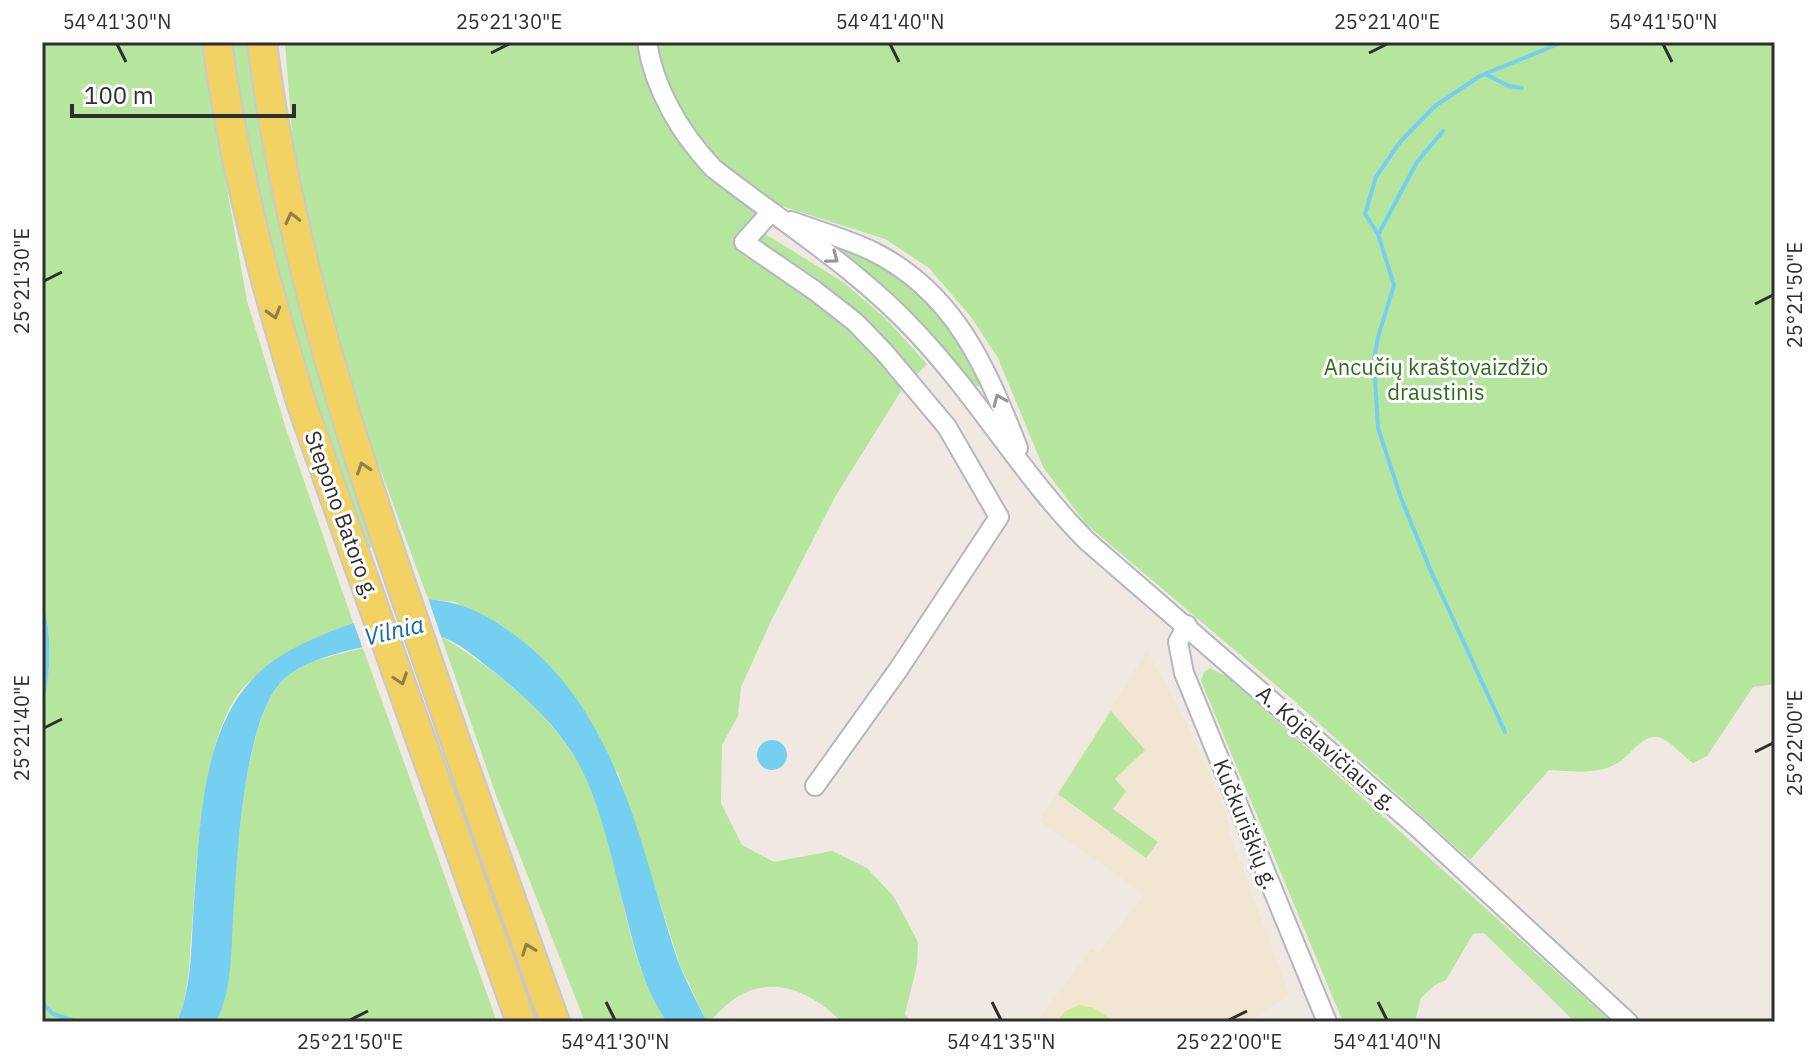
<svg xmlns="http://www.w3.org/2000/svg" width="1817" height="1064" viewBox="0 0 1817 1064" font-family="'IBM Plex Sans',sans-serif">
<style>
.education{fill:#f0e6d1}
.green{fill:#b6e59e}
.pitch{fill:#c9ec9a}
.water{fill:#75cff0}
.pier{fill:#efe9e1}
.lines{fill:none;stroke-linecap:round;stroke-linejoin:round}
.stream{stroke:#75cff0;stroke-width:4}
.street-casing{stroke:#b4b7c1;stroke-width:22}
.primary-casing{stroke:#c9c9c9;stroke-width:32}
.street{stroke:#fff;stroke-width:18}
.primary{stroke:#f2d163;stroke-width:28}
.oneway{stroke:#908048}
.oneway2{stroke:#969696}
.ticks{fill:none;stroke:#2e2e2e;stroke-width:3}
.labels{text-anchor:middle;stroke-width:6;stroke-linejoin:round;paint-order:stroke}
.park-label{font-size:22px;fill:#2c6e1b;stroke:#fff}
.street-label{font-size:22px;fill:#2e2e2e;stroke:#fff}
.water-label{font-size:24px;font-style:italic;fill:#0d6fa3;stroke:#fff}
.neatline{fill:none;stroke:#2e2e2e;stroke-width:3}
.ticks-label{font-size:20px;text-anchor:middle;fill:#2e2e2e}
</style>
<rect width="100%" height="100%" fill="#efe9e1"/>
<!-- education -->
<path class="education" d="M1147 651 1181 712 1225 809 1229 832 1289 994 1249 1022H1036L1092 948 1099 953 1144 894 1039 821Z"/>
<!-- green -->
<path class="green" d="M42 42H201L247 301 286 429 354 625C320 637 269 660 244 687 201 734 197 863 192 927 189 958 190 993 177 1022H42V711C51 674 53 636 42 599Z
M226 42H251L269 172 287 257 372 547 368 549 322 432 266 246Z
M285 42H1775V684L1753 687 1707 756 1693 763C1684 757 1671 742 1663 739 1645 730 1634 752 1622 760 1601 776 1573 771 1549 770L1470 860 1291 698 1086 524 1043 467 998 358 971 317 929 268 885 239 772 203 749 224 843 282 884 317 927 364 901 391 835 497 771 621 741 687 738 716 722 745 721 803 742 845 774 862 832 851 867 868 894 897 918 942 917 965 905 1014 911 1022H842C799 979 750 971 710 1022H707L680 965 618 773 456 602 428 599 354 398 327 307 294 159Z
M840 246 878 262 911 283 957 333 983 384 981 387 972 385C933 334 888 291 839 250Z
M441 636C490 667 539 703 572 753 596 788 610 849 620 891 631 937 640 982 667 1022H585L496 795Z
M363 648 497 1022H216C231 994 230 958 232 927 236 868 242 720 284 679 304 660 337 655 363 648Z
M1210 668 1228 677 1612 1022H1575L1484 933 1473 934 1446 980 1435 985 1421 998 1415 1022H1343L1201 681 1204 672Z
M1111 711 1145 750 1115 779 1126 791 1113 809 1158 842 1146 858 1058 794Z
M462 807 544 1022H531L458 808Z"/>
<!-- pitch -->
<path class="pitch" d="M1079 1005 1094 1008 1115 1022H1057L1064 1012Z"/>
<!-- water -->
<path class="water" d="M42 599C53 636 51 674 42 711Z
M428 599C465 603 486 614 516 636 620 714 639 846 678 961 686 982 697 1002 707 1022H667C642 986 634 945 623 903 611 856 599 796 573 754 553 722 522 694 493 671 476 658 453 636 431 635 391 642 315 651 285 678 242 717 237 863 233 920 231 953 232 992 216 1022H177C193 986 191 941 194 903 201 820 200 710 276 659 320 630 378 616 428 599Z
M757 755a15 15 0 1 1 30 0a15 15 0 1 1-30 0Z"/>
<!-- pier -->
<path class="pier" d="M427 595 443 642 431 639 364 652 353 621Z"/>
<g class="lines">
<!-- stream -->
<path class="stream" d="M1487 75 1509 86 1522 88
M1379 233 1417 162 1443 131
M1505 732 1430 569 1401 498 1378 428 1374 360 1378 337 1394 285 1378 234 1365 214 1376 177 1400 142 1435 106 1480 76 1563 42
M42 1003 53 1014 78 1022"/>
<defs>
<path id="street" d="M647 42C654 89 681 134 713 168 782 222 858 269 917 333 979 399 1024 478 1087 541L1418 828 1628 1022
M770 213 744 242 814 290 855 322 885 353 947 427 999 517 898 670 815 786
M791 221C818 231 847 239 872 251 955 292 986 367 1018 448
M1187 625 1178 642 1184 673 1327 1022"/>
<path id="primary" d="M217 42C234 167 266 288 303 408L521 1022
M262 42C287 246 351 440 418 633 463 763 508 893 555 1022"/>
</defs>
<!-- street casing -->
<use href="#street" class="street-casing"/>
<!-- primary casing -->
<use href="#primary" class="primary-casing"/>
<!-- street -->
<use href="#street" class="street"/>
<!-- primary -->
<use href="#primary" class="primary"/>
</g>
<!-- one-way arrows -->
<defs><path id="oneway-chevron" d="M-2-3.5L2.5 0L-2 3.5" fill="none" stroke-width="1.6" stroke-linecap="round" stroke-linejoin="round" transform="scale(2)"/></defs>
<g class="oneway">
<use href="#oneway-chevron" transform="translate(292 218) rotate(-103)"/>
<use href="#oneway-chevron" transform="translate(274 313) rotate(74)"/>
<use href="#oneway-chevron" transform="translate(363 468) rotate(-108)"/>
<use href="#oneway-chevron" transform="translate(401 679) rotate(71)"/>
<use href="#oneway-chevron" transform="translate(528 949) rotate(-110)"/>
</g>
<g class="oneway2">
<use href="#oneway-chevron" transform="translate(833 258) rotate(37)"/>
<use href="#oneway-chevron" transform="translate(999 400) rotate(-113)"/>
</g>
<!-- ticks -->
<path class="ticks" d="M117 44 126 62M890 44 899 62M1663 44 1672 62M491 53 509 44M1369 53 1387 44M44 281 62 272M1755 304 1773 295M44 728 62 719M1755 752 1773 743M606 1002 615 1020M992 1002 1001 1020M1378 1002 1387 1020M350 1020 368 1011M1229 1020 1247 1011"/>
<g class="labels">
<!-- park labels -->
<g class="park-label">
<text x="1436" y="375">Ancučių kraštovaizdžio<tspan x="1436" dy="25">draustinis</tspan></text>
</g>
<!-- street labels -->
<g class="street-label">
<text transform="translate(342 515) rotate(70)" y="8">Stepono Batoro g.</text>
<text transform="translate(1327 748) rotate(41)" y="8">A. Kojelavičiaus g.</text>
<text transform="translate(1246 824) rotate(68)" y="8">Kučkuriškių g.</text>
</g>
<!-- water labels -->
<g class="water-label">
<text transform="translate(394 631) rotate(-13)" y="8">Vilnia</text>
</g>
</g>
<!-- border -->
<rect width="1817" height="1064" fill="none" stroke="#ffffff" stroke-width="88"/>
<!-- scale -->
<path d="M72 104v12h222v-12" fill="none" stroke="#2e2e2e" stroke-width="4"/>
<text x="84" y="104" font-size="24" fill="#2e2e2e" stroke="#ffffff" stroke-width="6" paint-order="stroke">100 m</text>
<rect x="44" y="44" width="1729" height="976" class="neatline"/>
<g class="ticks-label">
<text x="117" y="29">54°41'30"N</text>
<text x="509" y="29">25°21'30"E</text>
<text x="890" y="29">54°41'40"N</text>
<text x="1387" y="29">25°21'40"E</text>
<text x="1663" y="29">54°41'50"N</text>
<text transform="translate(22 281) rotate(-90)" y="7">25°21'30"E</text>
<text transform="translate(1795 295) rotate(-90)" y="7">25°21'50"E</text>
<text transform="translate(22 728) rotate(-90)" y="7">25°21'40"E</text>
<text transform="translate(1795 743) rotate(-90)" y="7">25°22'00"E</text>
<text x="350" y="1049">25°21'50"E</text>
<text x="615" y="1049">54°41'30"N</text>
<text x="1001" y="1049">54°41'35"N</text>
<text x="1229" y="1049">25°22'00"E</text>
<text x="1387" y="1049">54°41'40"N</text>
</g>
</svg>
